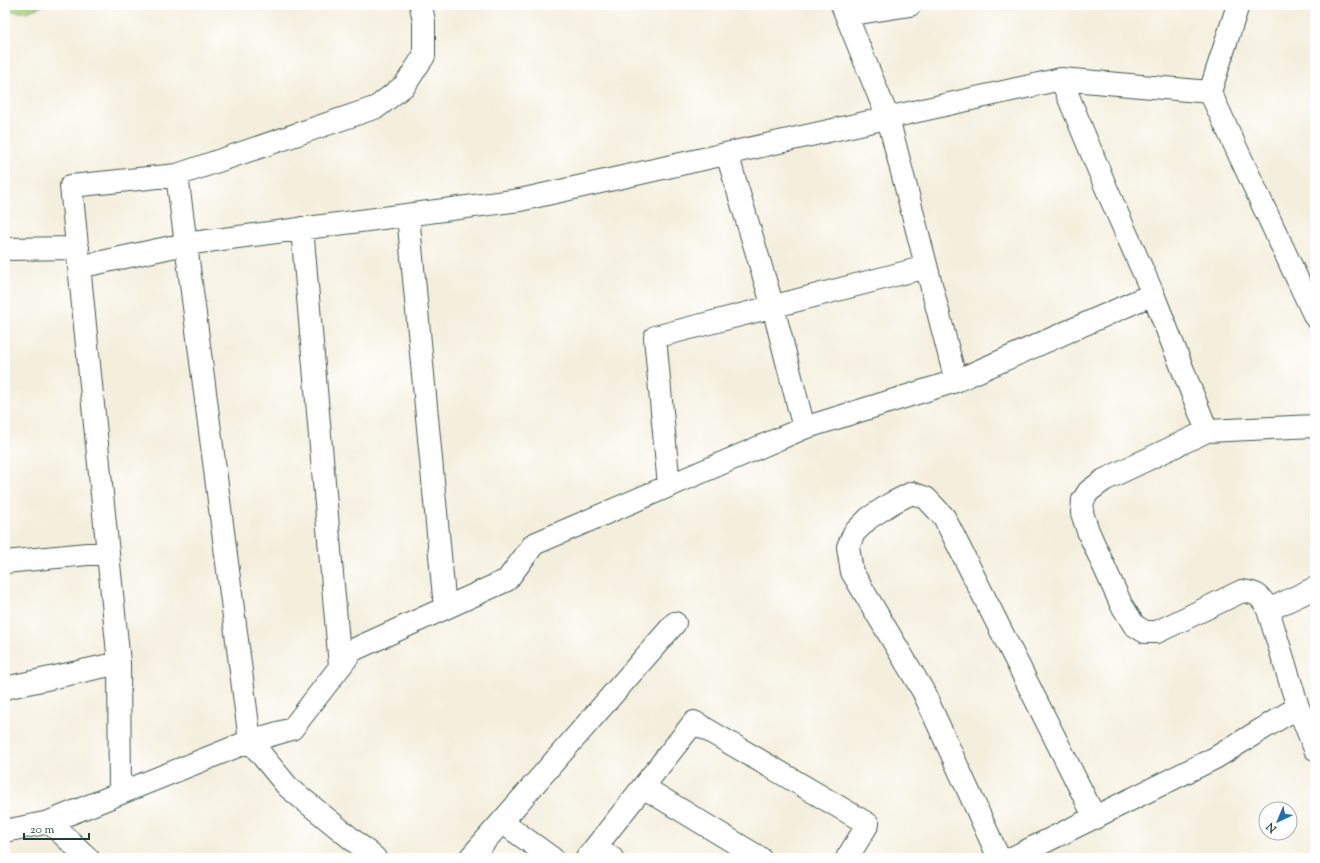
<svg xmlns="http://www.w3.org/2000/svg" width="1320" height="863" viewBox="0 0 1320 863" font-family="'Sorts Mill Goudy',serif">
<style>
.green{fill:#acd27c;stroke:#668858}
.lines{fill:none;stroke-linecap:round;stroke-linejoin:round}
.minor-casing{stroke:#3f584d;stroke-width:24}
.minor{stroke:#fff;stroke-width:22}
</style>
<rect width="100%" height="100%" fill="#fff"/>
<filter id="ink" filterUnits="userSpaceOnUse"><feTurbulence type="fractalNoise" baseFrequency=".025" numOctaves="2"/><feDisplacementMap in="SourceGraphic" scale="8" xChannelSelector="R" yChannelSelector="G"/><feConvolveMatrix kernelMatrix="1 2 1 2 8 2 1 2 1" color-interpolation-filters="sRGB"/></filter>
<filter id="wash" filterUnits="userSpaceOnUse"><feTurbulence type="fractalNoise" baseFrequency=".012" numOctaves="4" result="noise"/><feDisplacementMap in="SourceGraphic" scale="16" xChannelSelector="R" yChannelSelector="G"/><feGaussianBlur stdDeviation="0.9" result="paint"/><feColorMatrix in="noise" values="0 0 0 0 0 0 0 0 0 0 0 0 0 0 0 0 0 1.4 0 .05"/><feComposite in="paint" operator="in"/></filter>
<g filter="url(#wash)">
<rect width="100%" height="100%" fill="#f4efdd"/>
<!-- green -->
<path class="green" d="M5 5H45L26 12 5 11Z"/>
</g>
<g filter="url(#ink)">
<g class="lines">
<defs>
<path id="minor" d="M842 5 888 118 956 381
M846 15 910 5
M1061 79 1210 92 1315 317
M1210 92 1238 5
M727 154 773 307 804 428
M177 175 250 741 288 787 375 858
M408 215 445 608
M302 228 340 666
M5 249 78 248
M1153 294 1207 431 1315 426
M1207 431 1104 480 1089 491 1083 500 1082 513 1088 531 1121 604 1134 625 1145 632H1157L1242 591C1258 593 1261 596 1268 610L1298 707 1315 749
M669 486 655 337 926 267
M5 562 108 552
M1268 610 1315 588
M5 688 119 663
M643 787 760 858
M120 793 119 663 71 186 177 175 377 107 405 85 424 56V22L421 5
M49 822 88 858
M502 822 552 858
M5 831 49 822 250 741 292 729 353 650 507 580 534 544 804 428 956 381 1153 294 1107 190 1061 79 520 200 185 244 79 267
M595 848 612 858
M470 858 675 623
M587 858 694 722 868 824 847 858
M999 858 923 691 852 572 848 547 854 533 869 518 892 503 912 493 926 498 944 517 1095 818
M1012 858 1215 758 1298 707"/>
</defs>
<!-- minor casing -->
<use href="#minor" class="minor-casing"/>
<!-- minor -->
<use href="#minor" class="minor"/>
</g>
</g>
<!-- margin -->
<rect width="1320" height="863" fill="none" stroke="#fff" stroke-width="20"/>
<!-- north arrow -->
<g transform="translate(1278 821) rotate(224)"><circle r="19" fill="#ffffff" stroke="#a5b1ae"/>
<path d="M0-3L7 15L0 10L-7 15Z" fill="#1f6fb2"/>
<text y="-6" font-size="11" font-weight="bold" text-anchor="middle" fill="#1f3d34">N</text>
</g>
<!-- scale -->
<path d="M24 833v6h65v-6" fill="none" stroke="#1f3d34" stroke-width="2"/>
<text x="30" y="833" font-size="12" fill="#1f3d34" stroke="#ffffff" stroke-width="3" paint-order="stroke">20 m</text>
</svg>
